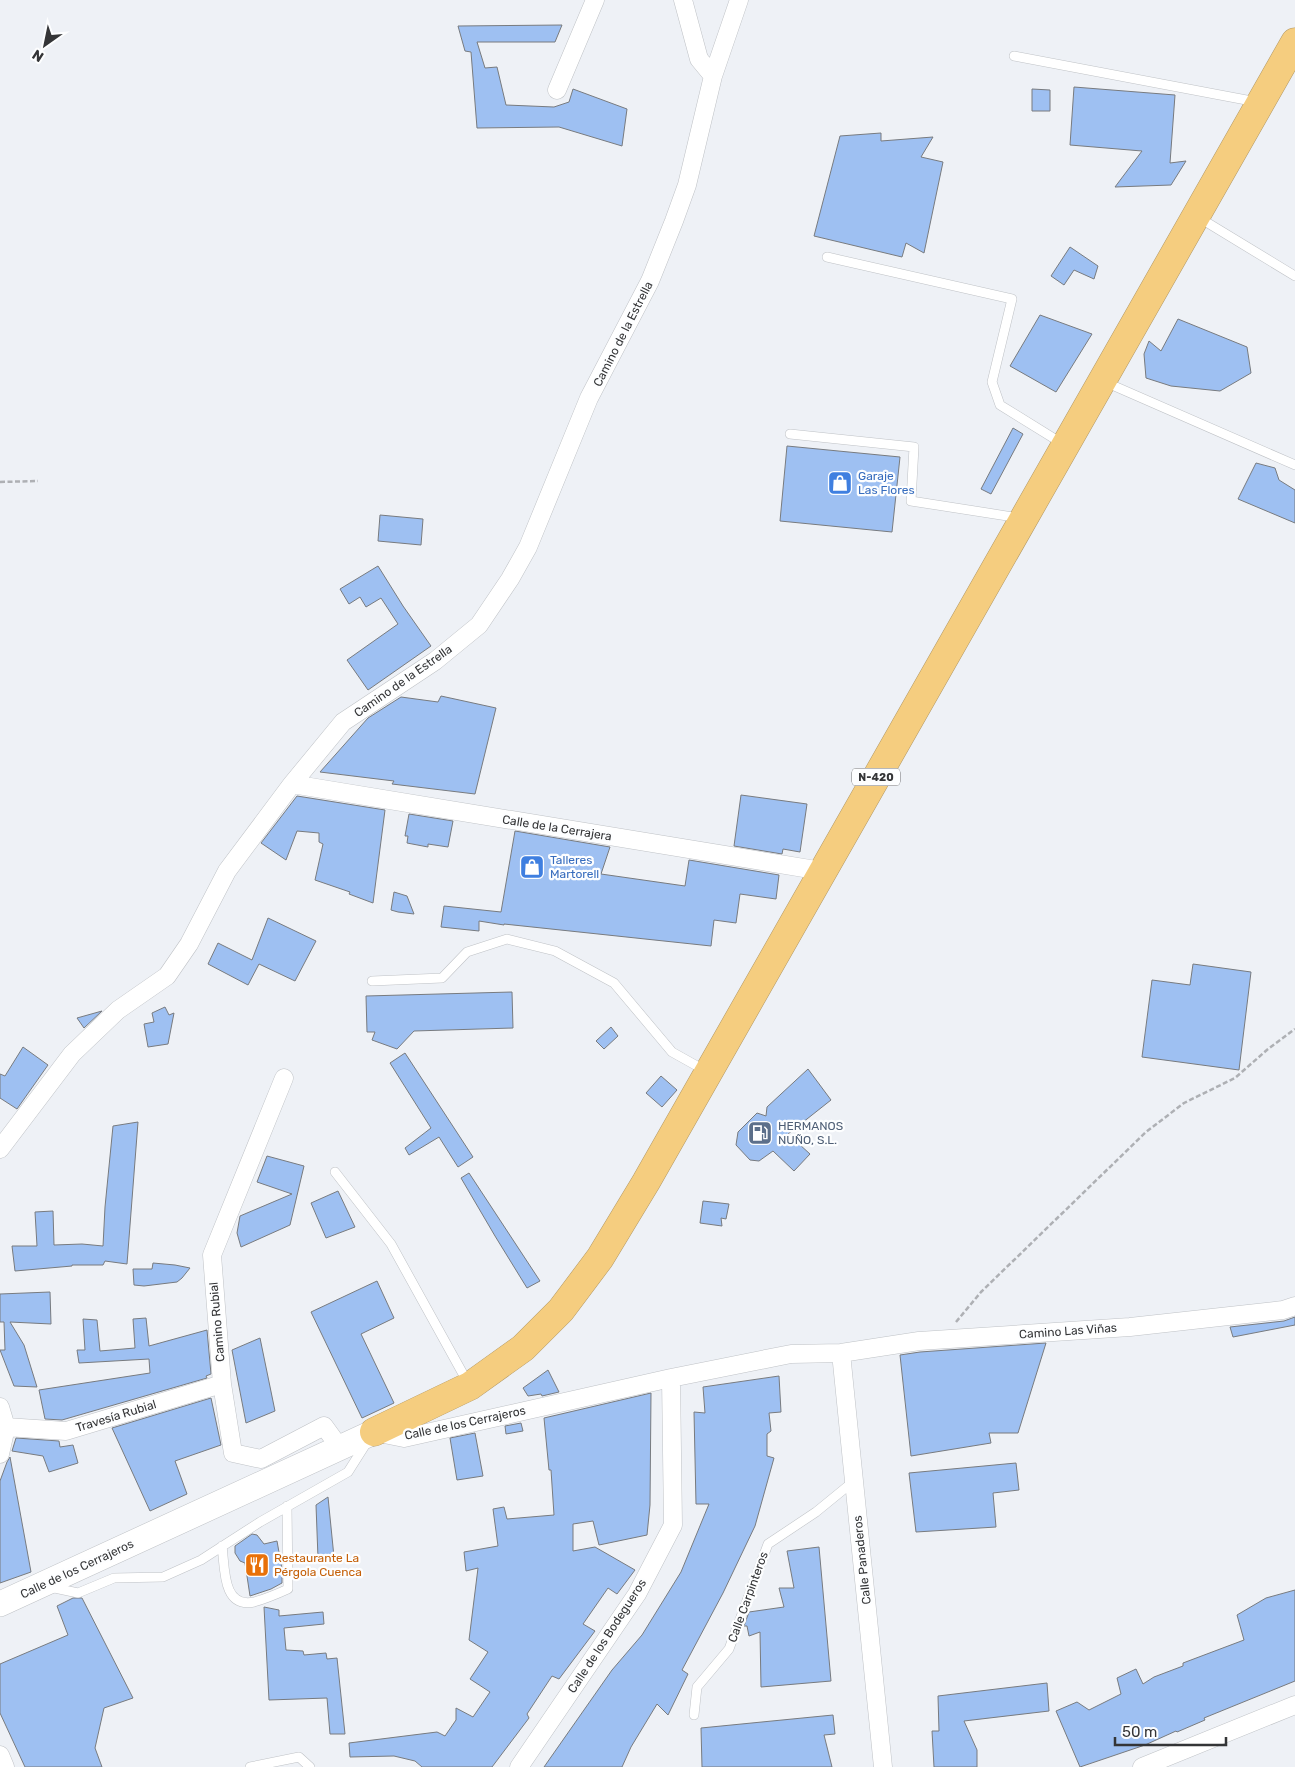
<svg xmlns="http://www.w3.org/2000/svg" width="1295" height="1767" viewBox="0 0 1295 1767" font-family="Rubik,sans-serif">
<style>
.building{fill:#9ec0f2;stroke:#787b7f}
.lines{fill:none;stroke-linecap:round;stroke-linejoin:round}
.lane-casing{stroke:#bfc2c6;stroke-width:10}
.street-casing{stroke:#bfc2c6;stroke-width:19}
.secondary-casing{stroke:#bfc2c6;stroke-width:26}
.highway-casing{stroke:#b19866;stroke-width:29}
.path{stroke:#aeb0b4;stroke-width:2.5;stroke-dasharray:5 2.5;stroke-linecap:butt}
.lane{stroke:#fff;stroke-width:9}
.street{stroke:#fff;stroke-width:18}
.secondary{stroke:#fff;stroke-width:25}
.highway{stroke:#f5cd7f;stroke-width:28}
.labels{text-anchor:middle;stroke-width:4.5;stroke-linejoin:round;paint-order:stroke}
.shield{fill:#fdfeff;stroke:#707173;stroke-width:1}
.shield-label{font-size:11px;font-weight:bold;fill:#343537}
.street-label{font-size:12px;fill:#343537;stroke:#fdfeff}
.shop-label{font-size:12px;fill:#366cbe;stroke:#fdfeff;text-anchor:start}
.service-label{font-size:12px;fill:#4e5e75;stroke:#fdfeff;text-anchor:start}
.food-label{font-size:12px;fill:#c56008;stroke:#fdfeff;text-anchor:start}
</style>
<rect width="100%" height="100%" fill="#eef1f6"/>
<!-- building -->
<path class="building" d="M562 25 555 42H477L485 68 497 67 506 105 554 107 569 102 573 89 627 109 622 146 559 127 477 128 471 52 465 51 458 26Z
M1074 87 1175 95 1170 163 1186 161 1171 185 1115 187 1142 151 1070 145Z
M1032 89 1050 90V111H1032Z
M881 133V141L933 137 921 157 943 162 924 253 906 243 902 257 814 236 840 136Z
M1070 247 1098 266 1094 279 1074 270 1064 285 1051 276Z
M1040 315 1092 334 1056 392 1010 366Z
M1178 319 1247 347 1251 373 1220 391 1171 386 1146 378 1144 354 1149 341 1161 351Z
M1013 428 1023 434 991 494 981 489Z
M787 446 900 457 892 532 780 521Z
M1256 463 1275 468 1279 480 1295 490V523L1238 499Z
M380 515 423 519 421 545 378 541Z
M378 566 403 606 431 646 368 690 347 660 398 624 381 598 366 607 360 597 349 604 340 589Z
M441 696 496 708 475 794 392 784 394 781 320 772 368 718 401 697 438 702Z
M741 795 807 804 800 852 783 849 782 854 734 846Z
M297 796 385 810 373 903 349 894 350 892 315 880 323 844 319 842V833L297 831 286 860 261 843Z
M409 814 453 821 448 847 428 844V847L407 843 408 836H405Z
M515 831 610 847 601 874 685 886 689 860 779 875 776 899 740 894 736 923 714 920 711 946 504 924V925L479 921V931L441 927 444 906 501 912Z
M394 892 407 896 414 914 398 912 391 910Z
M268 918 316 941 295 981 259 964 248 985 208 964 218 943 252 960Z
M1193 964 1251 972 1239 1070 1142 1057 1152 980 1190 985Z
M512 992 513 1028 414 1031 397 1049 372 1040 375 1032H367L366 996Z
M165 1007 169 1015 174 1013 168 1044 148 1047 144 1024 154 1022 152 1013Z
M102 1011 84 1028 77 1018Z
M611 1027 618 1036 604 1049 596 1041Z
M23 1047 48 1065 17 1109 0 1098V1074L5 1076Z
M405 1053 473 1157 458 1167 439 1137 409 1155 405 1148 431 1128 390 1063Z
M808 1069 831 1100 788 1134 810 1154 794 1171 773 1151 759 1161 750 1160 736 1145 738 1132 757 1113 766 1116 767 1107Z
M661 1076 677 1090 662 1107 646 1093Z
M138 1122 127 1264 105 1261 103 1265H72V1266L15 1271 12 1246H37L35 1212 53 1211 54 1245 82 1244 103 1246 105 1207 113 1126Z
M267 1156 304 1166 290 1225 241 1247 237 1233 240 1216 292 1194 257 1182Z
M469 1173 540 1281 527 1288 495 1236 461 1178Z
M338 1191 355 1227 326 1238 311 1203Z
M703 1201 729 1204 726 1219 721 1218 722 1226 700 1223Z
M153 1263 175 1265 190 1268 182 1278 177 1282 144 1286 134 1285 133 1269H152Z
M377 1281 394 1318 361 1334 394 1403 362 1418 311 1312Z
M50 1292 51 1324 10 1322 24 1345 37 1387 14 1386 0 1350H5L4 1322H0V1294Z
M1295 1317V1325L1233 1337 1230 1327 1284 1321Z
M146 1318 149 1346 207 1330 211 1374 206 1376 207 1378 62 1420 45 1419 39 1390 150 1373 149 1359 79 1363 77 1350H85L83 1319 97 1320 100 1351 135 1348 133 1319Z
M260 1338 275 1411 246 1423 232 1350Z
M1046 1343 1018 1433H989L991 1443 911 1456 900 1355 920 1352Z
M548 1370 559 1392 542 1396 541 1394 528 1396 523 1388Z
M779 1376 781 1412 769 1413 771 1431 767 1434V1456L774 1458 755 1526 723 1593 682 1670 688 1674 668 1715 657 1704 631 1747 622 1767H544L612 1670 642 1635 681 1572 709 1504H696L694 1412 705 1413 703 1387Z
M651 1393 650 1505 647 1535 599 1545 593 1521 573 1524V1551L595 1547 635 1570 617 1594 608 1588 583 1624 595 1631 559 1679 552 1676 527 1714 529 1718 492 1767H422L415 1761 394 1756 350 1757 349 1743 437 1732 445 1736 456 1720V1708L473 1717 490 1692 470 1679 488 1652 469 1640 478 1568 466 1571 464 1552 498 1546 493 1509 504 1507 507 1519 554 1515 551 1470H549L544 1418Z
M211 1398 221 1445 175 1461 187 1494 150 1511 112 1428Z
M521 1423 523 1431 506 1434 505 1426Z
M475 1433 483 1476 457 1480 450 1438Z
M16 1438 59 1441 60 1447 73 1445 78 1463 49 1472 43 1456 12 1451Z
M10 1457 31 1572 0 1583V1481L7 1462Z
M1016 1463 1019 1490 993 1493 996 1527 916 1532 909 1473Z
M328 1497 334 1557 318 1558 316 1505Z
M252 1534 257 1535 264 1544 277 1541 282 1569V1583L271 1589 250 1596 245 1563 240 1561 235 1553V1546Z
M819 1547 831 1681 761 1687 760 1632 749 1636 747 1626H744L749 1612 784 1607 779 1588H794L787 1551Z
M1295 1590V1681L1204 1718 1205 1720 1177 1732 1176 1731 1145 1745 1080 1767 1056 1711 1077 1702 1089 1710 1121 1694 1117 1678 1136 1669 1143 1684 1154 1677 1183 1666V1663L1244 1640 1237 1615 1266 1598Z
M73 1598H82L133 1698 104 1708 95 1748 102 1767H25L0 1713V1664L68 1635 57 1606Z
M264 1607 279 1610V1616L323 1612 324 1624 284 1628 286 1650 303 1651 304 1655 326 1653 327 1659 337 1658 345 1734H330L327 1698 269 1700Z
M1047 1683 1049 1711 964 1721 977 1750V1767H934L932 1731H939L938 1696Z
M833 1715 835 1734 824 1735 832 1767H702L701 1728Z"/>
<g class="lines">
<defs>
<path id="lane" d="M1014 56 1257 102
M1198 217 1295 276
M827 257 1012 299 992 382 1000 405 1063 444
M1105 382 1295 465
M790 434 914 447 911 501 1020 518
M372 981 442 978 467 952 507 939 555 951 614 983 672 1052 706 1071
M335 1172 391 1244 468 1383
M222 1546C225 1567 222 1609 254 1602 265 1599 277 1594 288 1589L287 1506
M50 1587 78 1593 114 1578 163 1577 201 1560 260 1522 348 1472 367 1442
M694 1715 697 1687 729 1649 768 1544 816 1512 854 1481
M250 1767 299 1757 310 1767"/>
<path id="street" d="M683 0 699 59 713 76
M557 90 595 0
M292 784 822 871
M284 1078 212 1255 222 1384 233 1453 261 1459 324 1426 340 1448
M0 1149 72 1054 118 1010 167 976 189 944 227 871 292 784 343 722 435 661 479 625 510 579 528 547 589 398 650 281 674 221 687 185 713 76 739 0
M841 1353 883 1767
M0 1407 6 1427 0 1454
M6 1427 66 1431 222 1384
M374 1432 404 1438 671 1378 791 1354 841 1353 919 1341 1130 1327 1283 1310 1295 1306
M0 1755 5 1767
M519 1767 637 1594 673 1525 671 1378
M1142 1767 1295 1705"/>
<path id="secondary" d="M0 1604 374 1432"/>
<path id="highway" d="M374 1432 470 1386 523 1348 561 1310 600 1258 646 1182 1295 42"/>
</defs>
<!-- lane casing -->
<use href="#lane" class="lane-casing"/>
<!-- street casing -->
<use href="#street" class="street-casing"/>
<!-- secondary casing -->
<use href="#secondary" class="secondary-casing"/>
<!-- highway casing -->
<use href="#highway" class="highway-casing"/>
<!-- path -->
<path class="path" d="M0 482 38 481
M956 1322 981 1292 1146 1132 1184 1103 1235 1078 1268 1049 1295 1029"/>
<!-- lane -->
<use href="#lane" class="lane"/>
<!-- street -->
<use href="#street" class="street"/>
<!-- secondary -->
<use href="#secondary" class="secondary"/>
<!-- highway -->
<use href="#highway" class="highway"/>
</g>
<!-- icons -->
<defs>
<symbol id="shop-square" viewBox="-11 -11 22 22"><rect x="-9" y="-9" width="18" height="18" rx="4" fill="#3f7fe0" stroke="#fdfeff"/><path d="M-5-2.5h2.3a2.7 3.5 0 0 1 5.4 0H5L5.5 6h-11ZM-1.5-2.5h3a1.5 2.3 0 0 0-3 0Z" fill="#fff"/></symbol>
<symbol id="fuel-square" viewBox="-11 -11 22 22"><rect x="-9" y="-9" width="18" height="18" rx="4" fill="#5c6f8a" stroke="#fdfeff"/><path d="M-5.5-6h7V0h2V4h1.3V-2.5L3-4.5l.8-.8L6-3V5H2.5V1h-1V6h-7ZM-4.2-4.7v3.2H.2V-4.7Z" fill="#fff"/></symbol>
<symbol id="restaurant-square" viewBox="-11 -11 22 22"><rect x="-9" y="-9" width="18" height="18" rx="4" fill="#e8710a" stroke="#fdfeff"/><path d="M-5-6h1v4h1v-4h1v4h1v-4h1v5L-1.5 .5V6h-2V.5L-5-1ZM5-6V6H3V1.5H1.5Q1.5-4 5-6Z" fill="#fff"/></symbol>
</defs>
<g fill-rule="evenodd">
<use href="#shop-square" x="826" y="469" width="28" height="28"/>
<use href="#shop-square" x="518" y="853" width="28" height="28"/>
<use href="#fuel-square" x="746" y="1119" width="28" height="28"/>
<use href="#restaurant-square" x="243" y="1551" width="28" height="28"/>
</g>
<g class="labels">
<!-- shield labels -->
<rect class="shield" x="852" y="768.5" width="48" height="17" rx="4"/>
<g class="shield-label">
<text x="876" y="781">N-420</text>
</g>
<!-- street labels -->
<g class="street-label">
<text transform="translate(623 334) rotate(-63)" y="4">Camino de la Estrella</text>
<text transform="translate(403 681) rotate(-35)" y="4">Camino de la Estrella</text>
<text transform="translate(557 828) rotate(9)" y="4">Calle de la Cerrajera</text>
<text transform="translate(217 1322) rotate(-95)" y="4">Camino Rubial</text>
<text transform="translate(1068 1331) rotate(-4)" y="4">Camino Las Viñas</text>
<text transform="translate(116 1416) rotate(-17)" y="4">Travesía Rubial</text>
<text transform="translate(465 1423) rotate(-12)" y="4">Calle de los Cerrajeros</text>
<text transform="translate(862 1560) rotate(-96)" y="4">Calle Panaderos</text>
<text transform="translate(77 1569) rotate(-25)" y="4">Calle de los Cerrajeros</text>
<text transform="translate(748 1597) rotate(-70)" y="4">Calle Carpinteros</text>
<text transform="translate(607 1636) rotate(-57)" y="4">Calle de los Bodegueros</text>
</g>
<!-- shop labels -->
<g class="shop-label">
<text x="858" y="480">Garaje<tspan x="858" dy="14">Las Flores</tspan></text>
<text x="550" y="864">Talleres<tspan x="550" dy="14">Martorell</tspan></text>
</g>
<!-- service labels -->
<g class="service-label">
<text x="778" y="1130">HERMANOS<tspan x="778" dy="14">NUÑO, S.L.</tspan></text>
</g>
<!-- food labels -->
<g class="food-label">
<text x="274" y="1562">Restaurante La<tspan x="274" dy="14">Pérgola Cuenca</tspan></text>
</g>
</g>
<!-- north arrow -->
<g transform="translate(45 45) rotate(213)" stroke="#fdfeff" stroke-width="4" paint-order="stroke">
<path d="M0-4L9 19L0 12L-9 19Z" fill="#343537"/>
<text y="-8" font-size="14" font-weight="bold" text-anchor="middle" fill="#343537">N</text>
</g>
<!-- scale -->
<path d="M1115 1737v8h111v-8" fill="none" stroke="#343537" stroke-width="2.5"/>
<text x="1122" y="1737" font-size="15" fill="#343537" stroke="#fdfeff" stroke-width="4" paint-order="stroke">50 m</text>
</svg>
